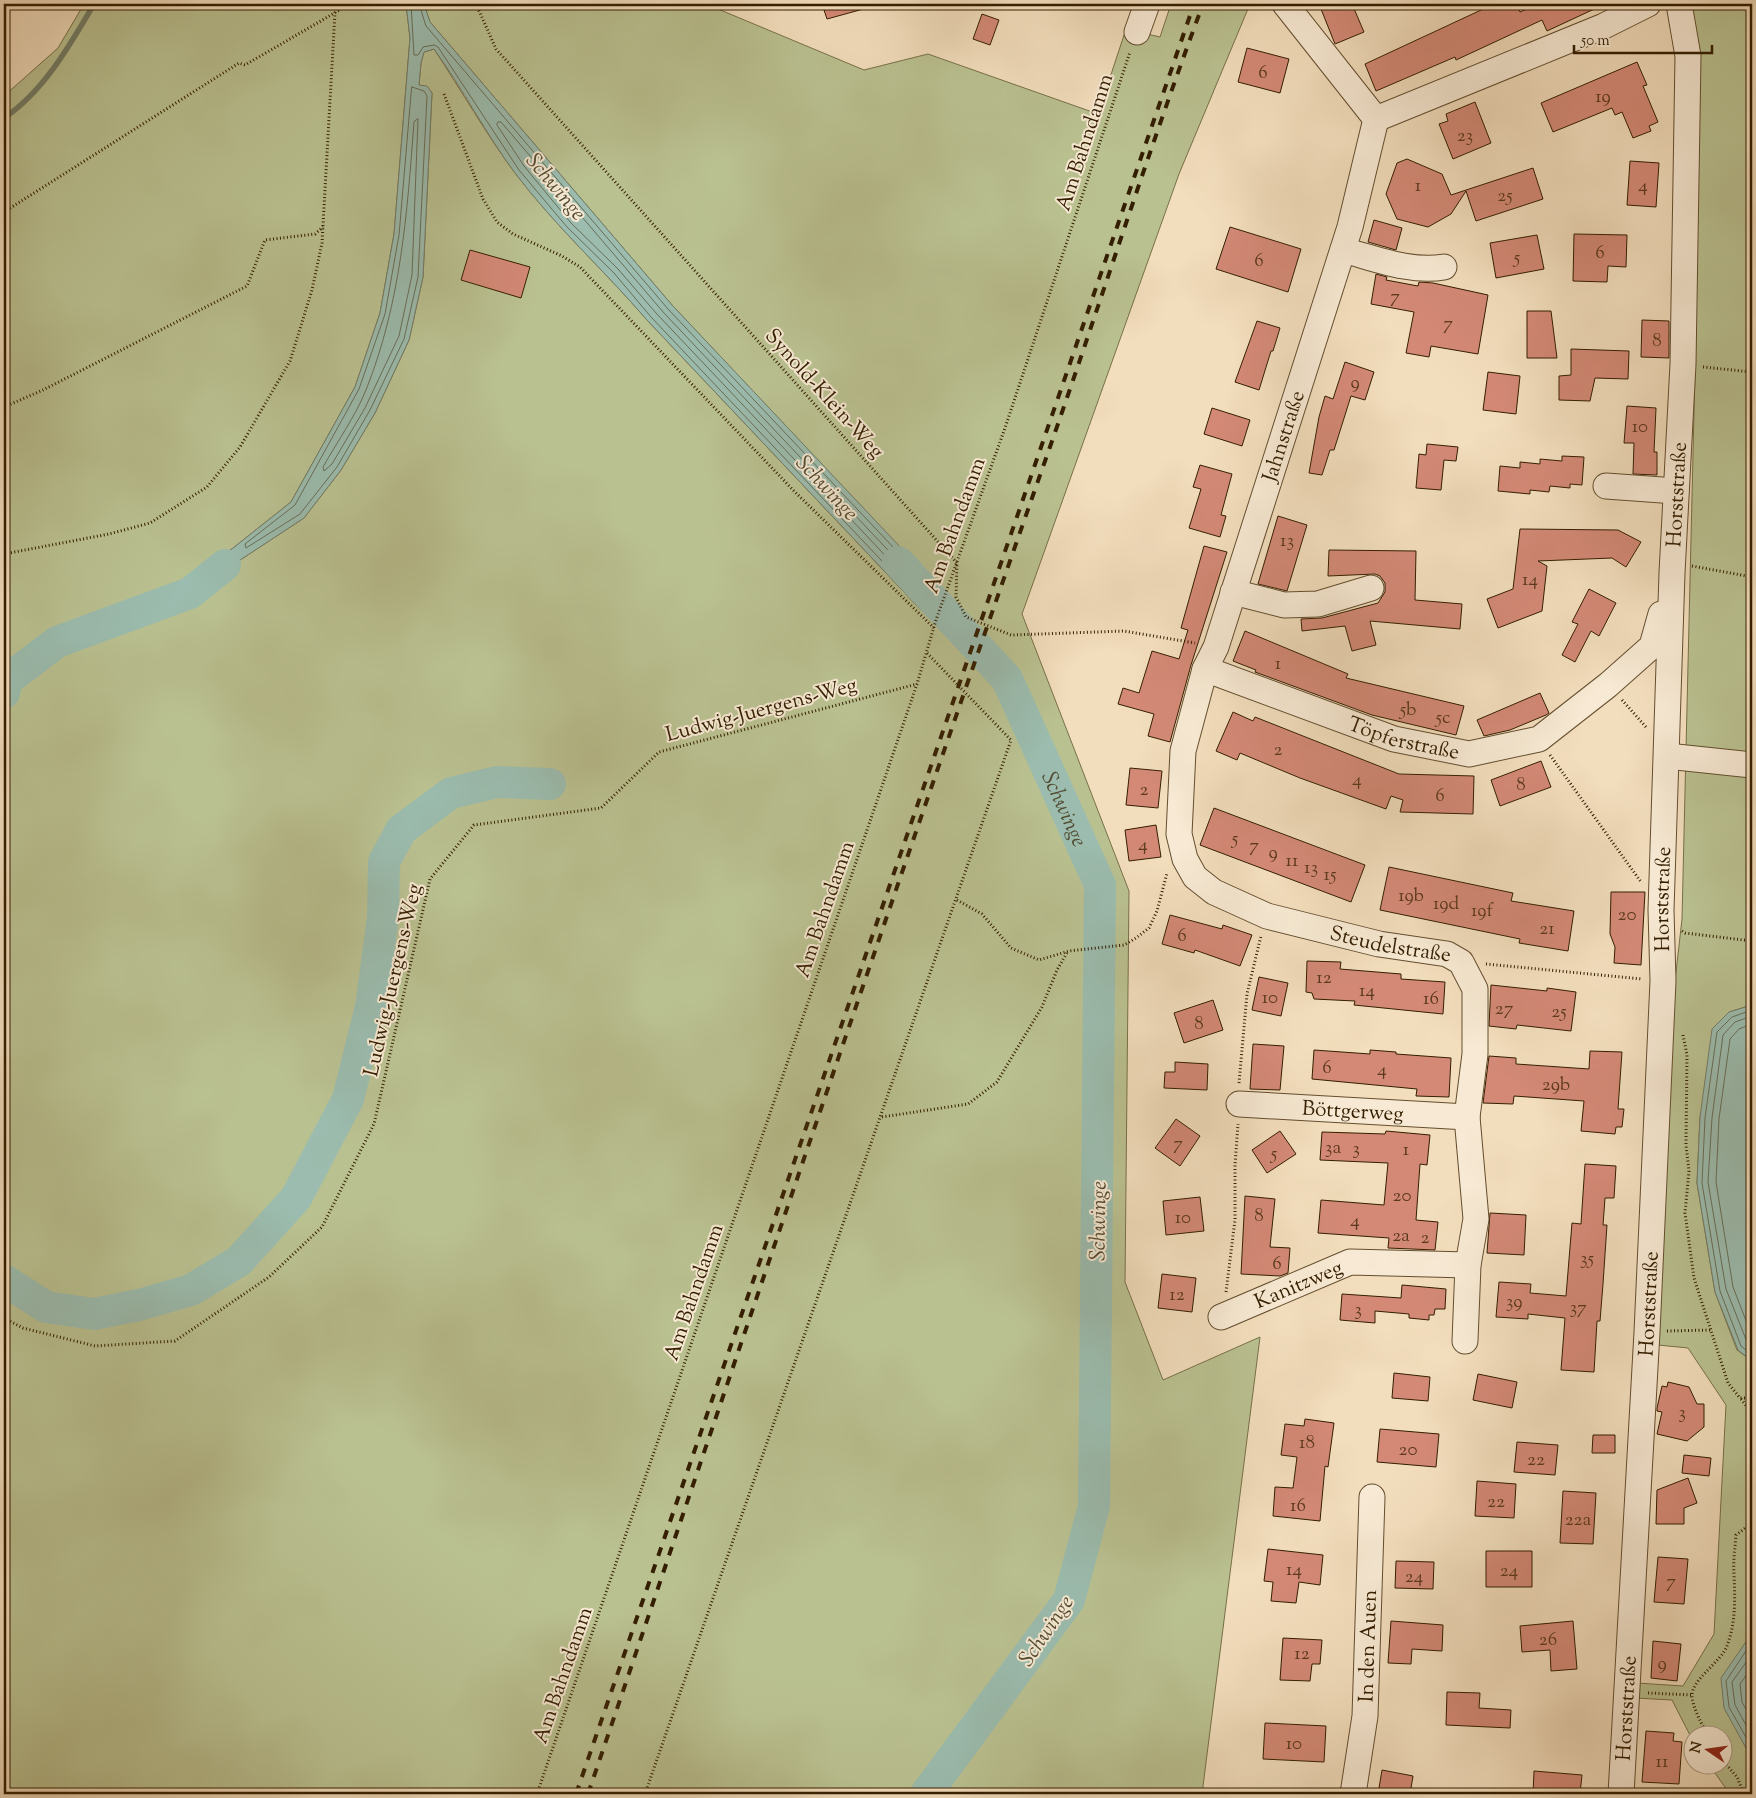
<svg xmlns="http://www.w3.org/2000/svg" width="1756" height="1798" viewBox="0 0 1756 1798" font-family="'Sorts Mill Goudy',serif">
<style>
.green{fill:#bac191;stroke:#777048}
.water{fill:#9bbcae;stroke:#727d68}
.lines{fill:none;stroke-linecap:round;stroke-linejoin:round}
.shore{stroke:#686d57;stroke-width:1}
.stream{stroke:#727d68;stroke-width:5.5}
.river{stroke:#9bbcae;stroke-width:32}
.building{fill:#d38976;stroke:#341e00}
.minor-casing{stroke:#644e2f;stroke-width:27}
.path{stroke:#341e00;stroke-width:3;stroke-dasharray:1 2.5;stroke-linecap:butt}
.minor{stroke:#f7e9d3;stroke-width:25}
.rail{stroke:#341e00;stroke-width:4;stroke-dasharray:9 9;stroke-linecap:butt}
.labels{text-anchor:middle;stroke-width:4;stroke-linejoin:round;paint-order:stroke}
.number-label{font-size:19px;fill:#5c391e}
.street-label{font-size:21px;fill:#341e00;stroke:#f7e9d3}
.water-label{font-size:22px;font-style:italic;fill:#534d34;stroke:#f7e9d3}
</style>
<rect width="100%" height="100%" fill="#f2ddbc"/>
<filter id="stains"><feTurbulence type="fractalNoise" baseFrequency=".004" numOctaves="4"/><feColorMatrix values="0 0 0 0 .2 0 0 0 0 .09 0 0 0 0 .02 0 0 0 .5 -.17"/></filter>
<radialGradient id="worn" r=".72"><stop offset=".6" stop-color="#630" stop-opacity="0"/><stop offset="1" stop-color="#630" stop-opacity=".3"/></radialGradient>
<!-- green -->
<path class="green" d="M84 4H406L410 38 394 234 380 313 355 387 291 502 189 583 67 637 190 593 304 518 341 470 375 413 409 340 423 277 432 93 427 87 419 85 421 63 424 52 434 49C461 90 486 134 515 173 555 226 604 270 647 320L921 610 927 594 937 587 672 305 430 22 424 4H706L864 70 928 54 1098 114 1126 29 1160 37 1171 4H1250L1179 174 1022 614 1129 891 1125 1282 1163 1380 1260 1337 1202 1794H4V96L58 48Z
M1690 4H1752V1005L1729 1012 1700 1117 1697 1183 1715 1292 1737 1350 1752 1361V1633L1740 1652 1752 1759V1794H1727V1790L1710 1766H1724V1736H1694L1693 1741 1672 1700 1635 1698 1637 1683 1683 1686 1714 1634 1726 1405 1688 1348 1658 1345 1675 981 1682 919 1695 370Z"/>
<!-- water -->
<path class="water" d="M406 4H424L430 22 672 305 937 586 927 594 921 610 647 320C604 270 555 226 515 173 486 134 463 89 434 49L424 52 421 63 419 85 427 86 432 93 423 277 409 340 375 413 341 470 304 518 190 593 57 642 189 583 291 502 355 387 380 313 394 234 410 38Z
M1752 1005V1361L1738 1350 1715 1292 1697 1183 1700 1117 1712 1029 1729 1012Z
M1752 1633V1759L1724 1708 1721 1678Z"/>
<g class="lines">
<!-- shore -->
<path class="shore" d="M411 4 414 55H418L423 47 434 45 438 47 519 170 567 227 614 273 651 317 917 598H920L928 584 668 309 426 26 419 4
M412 87 424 91 427 96 418 277 404 339 370 410 337 467 300 514 246 548 245 544 295 505 359 389 385 314 399 235Z
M418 119 412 275 399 336 365 408 332 464 324 471 323 467C337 442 355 417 366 390 401 302 407 215 414 122Z
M498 122H501L664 313 919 583 918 587H915L656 313 618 269 571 223 524 166 497 125Z
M1752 1010 1732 1017 1717 1032 1705 1118 1702 1183 1720 1291 1741 1346 1752 1355
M1752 1016 1735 1022 1723 1035 1712 1118 1708 1182 1726 1289 1747 1342 1752 1347
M1752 1024 1739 1029 1730 1039 1719 1119 1716 1182 1733 1287 1752 1336
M1752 1642 1726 1681 1729 1707 1752 1748
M1752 1654 1732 1682 1735 1705 1752 1736
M1752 1667 1740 1684 1742 1702 1752 1720"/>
<!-- stream -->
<path class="stream" d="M4 118C44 91 70 45 94 4"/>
<!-- river -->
<g class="river">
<path id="s1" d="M898 562 1007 679 1100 885 1094 1506 1069 1600 926 1794"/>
<path d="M4 693 7 680 57 642 190 593 225 565"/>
<path d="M4 1280 46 1307 94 1314 139 1305 191 1290 239 1261 296 1198 348 1099 371 1007 383 917 384 862 401 830 451 793 497 782 550 784"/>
</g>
</g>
<!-- building -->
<path class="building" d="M822 4H866L867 8 827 19Z
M1319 4H1352L1364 32 1335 44Z
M1494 4H1516L1520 12 1538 4H1605L1547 31 1542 20 1456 60 1455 57 1376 91 1365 64Z
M982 14 999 20 990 45 973 39Z
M1247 48 1289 59 1280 93 1238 82Z
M1637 62 1647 85 1643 86 1658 122 1649 126 1651 131 1633 138 1622 112 1615 115 1612 108 1553 132 1541 103Z
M1475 102 1491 143 1453 159 1439 124 1448 121 1446 114Z
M1407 159 1442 174 1451 195 1533 168 1543 199 1476 221 1466 191 1451 214 1428 227 1397 219 1386 194 1397 163Z
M1630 161 1659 163 1656 207 1627 205Z
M1374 220 1402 228 1396 250 1368 242Z
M1230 227 1301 249 1288 292 1216 269Z
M1574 234 1627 235 1626 267 1608 266 1607 282 1573 281Z
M1537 235 1544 269 1496 278 1490 243Z
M470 250 530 267 521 298 461 280Z
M1376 274 1387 277 1386 280 1418 286 1419 282 1433 283 1488 295 1478 354 1431 346 1429 357 1406 353 1414 312 1371 304Z
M1527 311H1551L1557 358H1527Z
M1642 320 1669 321V358L1641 357Z
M1257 321 1280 328 1273 351H1271L1259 390 1235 382Z
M1571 349 1629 351 1628 379 1595 378 1590 401 1559 400V376L1571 375Z
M1345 362 1374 372 1365 400 1351 396 1334 450H1330L1322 475 1309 473 1319 417 1325 396 1333 399Z
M1488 372 1520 376 1516 414 1483 410Z
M1627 406 1656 408 1654 452H1657V475L1633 474 1634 443H1624Z
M1212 408 1250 420 1242 446 1204 434Z
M1427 444 1458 447 1456 461 1444 460 1441 490 1416 488 1419 454 1426 455Z
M1562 456 1584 457 1582 485 1570 484V488L1550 486 1549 492 1530 490V494L1498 491 1500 466 1520 468V462L1540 464V459L1562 461Z
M1200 465 1232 474 1221 515 1226 516 1220 537 1189 528 1201 489 1193 487Z
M1278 516 1307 525 1287 591 1258 584Z
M1520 529 1618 530 1641 542 1626 567 1612 558 1538 561 1547 566 1542 611 1498 628 1487 599 1513 589Z
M1204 546 1227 552 1191 665 1170 742 1148 736 1154 714 1118 704 1123 688 1139 693 1152 651 1179 659 1188 630 1181 628Z
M1329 550 1416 551 1415 600 1462 604 1460 629 1370 621 1376 645 1352 651 1345 626 1302 631 1301 619 1322 618 1378 603 1385 592V583L1380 576 1375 574 1328 576Z
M1589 589 1616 603 1599 636 1591 631 1575 662 1562 655 1578 624 1572 622Z
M1245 631 1348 674 1346 678 1464 706 1456 735 1372 715 1255 672 1256 670 1233 661Z
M1540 693 1549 713 1546 715 1510 730 1484 736 1477 720Z
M1233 712 1253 721 1255 717 1399 774 1474 776 1473 814 1400 812 1403 800 1391 796 1386 809 1300 778 1240 753 1237 760 1216 751Z
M1541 761 1551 787 1500 806 1491 780Z
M1130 768 1162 771 1158 808 1126 805Z
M1214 808 1365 865 1351 902 1200 845Z
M1156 825 1161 857 1129 861 1125 830Z
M1389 867 1513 893 1511 901 1574 911 1568 951 1519 943 1520 939 1380 910Z
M1611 892H1645L1641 965 1614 963 1615 947 1610 934Z
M1170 915 1222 929 1223 925 1252 935 1240 966 1195 950 1194 953 1162 944Z
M1307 961 1341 962 1340 969 1401 974V979L1445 982 1443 1014 1354 1005 1355 1001 1314 999 1312 993 1306 992Z
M1259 977 1288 983 1281 1016 1252 1010Z
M1491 985 1547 991V988L1576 992 1571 1031 1517 1025 1516 1029 1489 1026Z
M1213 1000 1223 1030 1184 1043 1174 1013Z
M1253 1044 1284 1046 1280 1090 1250 1089Z
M1314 1050 1370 1054V1050L1396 1052V1054L1451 1058 1449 1097 1416 1096 1417 1089 1312 1079Z
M1590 1051 1622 1052 1618 1109H1624L1622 1127H1616L1615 1134 1581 1131 1584 1101 1514 1096 1513 1104 1483 1103 1489 1056 1516 1058V1064L1589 1069Z
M1175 1062 1208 1064 1207 1090 1164 1088 1165 1072H1175Z
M1176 1119 1200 1136 1180 1166 1155 1148Z
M1280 1131 1296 1154 1267 1173 1252 1150Z
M1386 1131 1430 1135 1427 1165 1420 1164 1416 1220 1438 1222 1435 1250 1388 1248 1389 1238 1318 1233 1321 1200 1384 1205 1388 1163 1320 1160 1322 1132 1385 1134Z
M1585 1164 1616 1166 1614 1198H1605L1603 1225H1607L1603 1284 1600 1321H1597L1594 1372 1561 1370 1565 1318 1528 1314V1319L1496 1317 1499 1282 1531 1284 1530 1293 1566 1296 1572 1223 1581 1224Z
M1245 1196 1275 1199 1270 1247 1290 1248 1288 1273 1280 1276 1241 1274Z
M1200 1197 1204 1231 1166 1235 1163 1201Z
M1490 1213 1526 1215 1524 1255 1487 1253Z
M1162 1274 1196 1278 1192 1312 1158 1308Z
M1402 1285 1446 1289 1445 1309H1435L1434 1315H1429V1320L1409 1318V1314L1375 1311V1323L1340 1320 1342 1294 1401 1298Z
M1394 1373 1430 1377 1428 1401 1392 1398Z
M1478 1374 1517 1382 1512 1408 1473 1400Z
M1668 1382 1689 1387 1697 1404H1704V1427L1687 1441 1657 1434 1662 1412 1657 1411V1408L1662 1386 1667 1387Z
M1305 1419 1334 1423 1328 1467 1325 1466 1320 1521 1273 1516 1275 1487 1293 1488 1297 1457 1281 1455 1285 1424 1304 1426Z
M1380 1429 1439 1434 1436 1467 1377 1462Z
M1593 1435H1615V1453H1592Z
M1517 1442 1558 1445 1555 1475 1514 1472Z
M1684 1455 1711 1458 1709 1476 1682 1473Z
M1688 1478 1697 1503 1684 1508V1524H1656L1657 1490Z
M1477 1481 1516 1484 1514 1518 1475 1516Z
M1563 1491 1596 1493 1593 1544 1560 1543Z
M1268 1549 1323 1555 1320 1585 1299 1582 1296 1603 1271 1601 1273 1582 1264 1581Z
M1486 1551H1532V1587H1486Z
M1658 1557 1688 1559 1684 1604 1654 1602Z
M1396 1561 1434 1562 1433 1589 1395 1588Z
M1391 1621 1443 1625 1442 1651 1412 1649 1411 1664 1388 1663Z
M1573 1621 1577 1669 1551 1671 1550 1650 1522 1652 1520 1626Z
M1283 1638 1322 1640 1320 1664H1312L1310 1681 1280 1680Z
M1653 1641 1681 1644 1677 1681 1651 1678Z
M1447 1692 1480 1693 1479 1708 1511 1710 1510 1728 1446 1725Z
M1265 1723 1326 1726 1324 1762 1263 1759Z
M1646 1731 1674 1733 1673 1741 1682 1742 1679 1784 1642 1782Z
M1382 1770 1413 1776 1410 1794H1378Z
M1534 1771 1582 1775 1580 1794H1533Z"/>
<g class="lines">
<defs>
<g id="minor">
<path d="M1285 4 1376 119"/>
<path d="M1137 32 1147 4"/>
<path id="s2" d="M1376 119 1350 227 1216 647 1205 669 1183 751 1179 834 1185 859 1195 877 1214 892 1267 916 1379 944 1447 954 1461 962 1475 989V1054L1467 1117 1476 1219 1468 1265 1465 1341"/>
<path d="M1376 119 1604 26 1648 4"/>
<path d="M1343 250C1374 258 1411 273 1444 267"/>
<path d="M1606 486 1676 491"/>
<path d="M1233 592 1284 605 1318 604 1371 588"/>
<path id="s3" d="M1205 669 1394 739 1469 754 1539 739 1608 685 1652 646 1661 614"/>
<path d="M1667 756 1752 765"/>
<path id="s4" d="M1239 1104 1467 1117"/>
<path id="s5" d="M1221 1317 1350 1262 1468 1265"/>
<path id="s6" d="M1353 1794 1365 1716 1372 1497"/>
<path id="s7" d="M1621 1794 1647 1332 1663 981 1661 910 1672 573 1683 364 1688 56 1679 4"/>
</g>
</defs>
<!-- minor casing -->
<use href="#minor" class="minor-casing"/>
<!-- path -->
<path class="path" d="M476 4 496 49 957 563 956 597 966 617 1011 635 1124 631 1195 643
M444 94 483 199 497 222 513 234 562 256 580 267 794 491 934 628
M4 212 239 63 245 65 350 4
M1703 367 1752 372
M4 407 43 390 247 286 265 240 315 234 323 227
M4 554 109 534 150 523 207 487 240 447 290 361 312 290 322 243 335 12
M1692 566 1752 577
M1622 700 1646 727
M1550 755 1641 882
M957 900 982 914 1011 948 1039 960 1069 951 1124 945 1136 938 1149 928 1157 911 1167 873
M1682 931 1685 933 1752 941
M1486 964 1642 979
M1683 1035 1687 1055 1686 1145 1689 1171 1685 1213 1694 1278 1728 1383 1740 1398H1752
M1239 1083 1247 994 1261 936
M882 1117 968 1104 997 1082 1042 1007 1057 970 1068 951
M1226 1292 1235 1220V1165L1238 1124
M4 1318 23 1328 95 1346 175 1341 269 1277 322 1227 374 1124 430 879 474 825 601 808 659 752 917 684
M1667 1331 1711 1330
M1741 1399 1752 1413
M1748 1526 1752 1518
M1648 1693 1692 1695
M1708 1736C1702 1724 1693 1709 1692 1696 1691 1680 1721 1662 1727 1646 1736 1622 1735 1599 1734 1574 1733 1561 1735 1548 1736 1535L1748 1526 1752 1527
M1724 1762 1737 1777 1744 1794
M537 1794 917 684 936 620 1005 428 1130 52
M645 1794 1011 740 926 652"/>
<!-- minor -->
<use href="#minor" class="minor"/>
<!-- rail -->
<path class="rail" d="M576 1794 1194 4
M588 1794C741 1344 893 893 1051 444 1102 298 1149 149 1203 4"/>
</g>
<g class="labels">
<!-- number labels -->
<g class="number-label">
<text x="1263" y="78">6</text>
<text x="1603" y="102">19</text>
<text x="1465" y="141">23</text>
<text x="1418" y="191">1</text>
<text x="1643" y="191">4</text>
<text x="1505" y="201">25</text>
<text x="1600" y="258">6</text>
<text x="1517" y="263">5</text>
<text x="1259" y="266">6</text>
<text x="1395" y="302">7</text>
<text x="1448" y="329">7</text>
<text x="1657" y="346">8</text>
<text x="1355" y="388">9</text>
<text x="1640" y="432">10</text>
<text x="1287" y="546">13</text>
<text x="1530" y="585">14</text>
<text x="1278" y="669">1</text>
<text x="1408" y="715">5b</text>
<text x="1443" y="723">5c</text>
<text x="1278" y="755">2</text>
<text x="1357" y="785">4</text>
<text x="1521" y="790">8</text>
<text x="1144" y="795">2</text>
<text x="1440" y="801">6</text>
<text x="1235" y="844">5</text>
<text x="1143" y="850">4</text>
<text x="1254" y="851">7</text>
<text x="1273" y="858">9</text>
<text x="1292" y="866">11</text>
<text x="1311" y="873">13</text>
<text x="1330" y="880">15</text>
<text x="1411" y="901">19b</text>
<text x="1446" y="909">19d</text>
<text x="1482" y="916">19f</text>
<text x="1627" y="920">20</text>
<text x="1547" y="934">21</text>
<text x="1182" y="941">6</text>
<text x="1324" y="983">12</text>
<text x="1367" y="996">14</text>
<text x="1270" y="1003">10</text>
<text x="1431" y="1004">16</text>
<text x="1504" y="1014">27</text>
<text x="1559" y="1017">25</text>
<text x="1199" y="1029">8</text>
<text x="1327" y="1073">6</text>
<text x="1382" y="1075">4</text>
<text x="1556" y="1090">29b</text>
<text x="1178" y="1149">7</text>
<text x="1333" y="1153">3a</text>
<text x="1356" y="1154">3</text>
<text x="1406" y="1155">1</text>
<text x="1274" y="1159">5</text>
<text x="1402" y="1201">20</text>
<text x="1259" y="1221">8</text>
<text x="1183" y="1223">10</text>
<text x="1355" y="1226">4</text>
<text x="1401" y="1241">2a</text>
<text x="1425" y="1243">2</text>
<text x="1587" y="1264">35</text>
<text x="1277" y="1269">6</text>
<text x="1177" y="1300">12</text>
<text x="1514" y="1307">39</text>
<text x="1578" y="1313">37</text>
<text x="1358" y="1315">3</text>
<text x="1682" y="1418">3</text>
<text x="1307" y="1448">18</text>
<text x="1408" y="1455">20</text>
<text x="1536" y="1465">22</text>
<text x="1496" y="1507">22</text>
<text x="1298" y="1511">16</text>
<text x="1578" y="1525">22a</text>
<text x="1294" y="1575">14</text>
<text x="1509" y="1576">24</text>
<text x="1414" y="1582">24</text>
<text x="1671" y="1587">7</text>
<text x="1548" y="1645">26</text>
<text x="1302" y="1659">12</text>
<text x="1662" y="1669">9</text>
<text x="1294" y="1749">10</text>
<text x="1662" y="1767">11</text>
</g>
<!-- street labels -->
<g class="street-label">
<text transform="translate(1084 142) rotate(-72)" y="7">Am Bahndamm</text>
<text transform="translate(825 393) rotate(48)" y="7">Synold-Klein-Weg</text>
<text transform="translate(1283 436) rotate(-72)" y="7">Jahnstraße</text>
<text dy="7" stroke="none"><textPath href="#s7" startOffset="1301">Horststraße</textPath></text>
<text transform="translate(954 525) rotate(-70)" y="7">Am Bahndamm</text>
<text transform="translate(761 709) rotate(-15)" y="7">Ludwig-Juergens-Weg</text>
<text dy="7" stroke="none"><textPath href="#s3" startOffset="211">Töpferstraße</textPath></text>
<text dy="7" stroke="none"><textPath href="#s7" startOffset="896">Horststraße</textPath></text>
<text transform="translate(824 909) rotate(-71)" y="7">Am Bahndamm</text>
<text dy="7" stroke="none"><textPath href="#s2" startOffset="1000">Steudelstraße</textPath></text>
<text transform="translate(392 980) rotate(-77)" y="7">Ludwig-Juergens-Weg</text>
<text dy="7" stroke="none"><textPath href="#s4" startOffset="114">Böttgerweg</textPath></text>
<text dy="7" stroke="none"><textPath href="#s5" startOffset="84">Kanitzweg</textPath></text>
<text transform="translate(693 1292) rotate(-71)" y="7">Am Bahndamm</text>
<text dy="7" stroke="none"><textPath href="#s7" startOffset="491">Horststraße</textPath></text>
<text dy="7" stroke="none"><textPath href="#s6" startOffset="149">In den Auen</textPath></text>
<text transform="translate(562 1675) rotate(-71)" y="7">Am Bahndamm</text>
<text dy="7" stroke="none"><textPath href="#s7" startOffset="86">Horststraße</textPath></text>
</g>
<!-- water labels -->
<g class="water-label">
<text transform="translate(557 186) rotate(50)" y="8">Schwinge</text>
<text transform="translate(828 487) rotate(47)" y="8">Schwinge</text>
<text dy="8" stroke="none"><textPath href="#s1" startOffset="302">Schwinge</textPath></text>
<text transform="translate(1097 1221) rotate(-89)" y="8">Schwinge</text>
<text transform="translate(1045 1630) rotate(-56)" y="8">Schwinge</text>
</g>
</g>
<!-- margin -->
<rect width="1756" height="1798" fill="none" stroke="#f2ddbc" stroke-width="20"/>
<rect x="5" y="5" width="1746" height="1788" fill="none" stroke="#341e00" stroke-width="2.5"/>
<rect x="10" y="10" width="1736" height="1778" fill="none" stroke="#341e00"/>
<!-- north arrow -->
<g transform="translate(1708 1750) rotate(283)"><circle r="24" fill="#f7e9d3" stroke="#a9987f"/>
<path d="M0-4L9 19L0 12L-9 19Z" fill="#8f2418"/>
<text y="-8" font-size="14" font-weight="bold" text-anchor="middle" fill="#341e00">N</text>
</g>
<!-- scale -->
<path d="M1574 45v8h138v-8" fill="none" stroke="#341e00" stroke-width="2.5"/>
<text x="1581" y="45" font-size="15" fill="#341e00" stroke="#f7e9d3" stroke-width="4" paint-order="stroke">50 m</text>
<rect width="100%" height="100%" filter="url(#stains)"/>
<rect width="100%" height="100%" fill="url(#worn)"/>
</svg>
